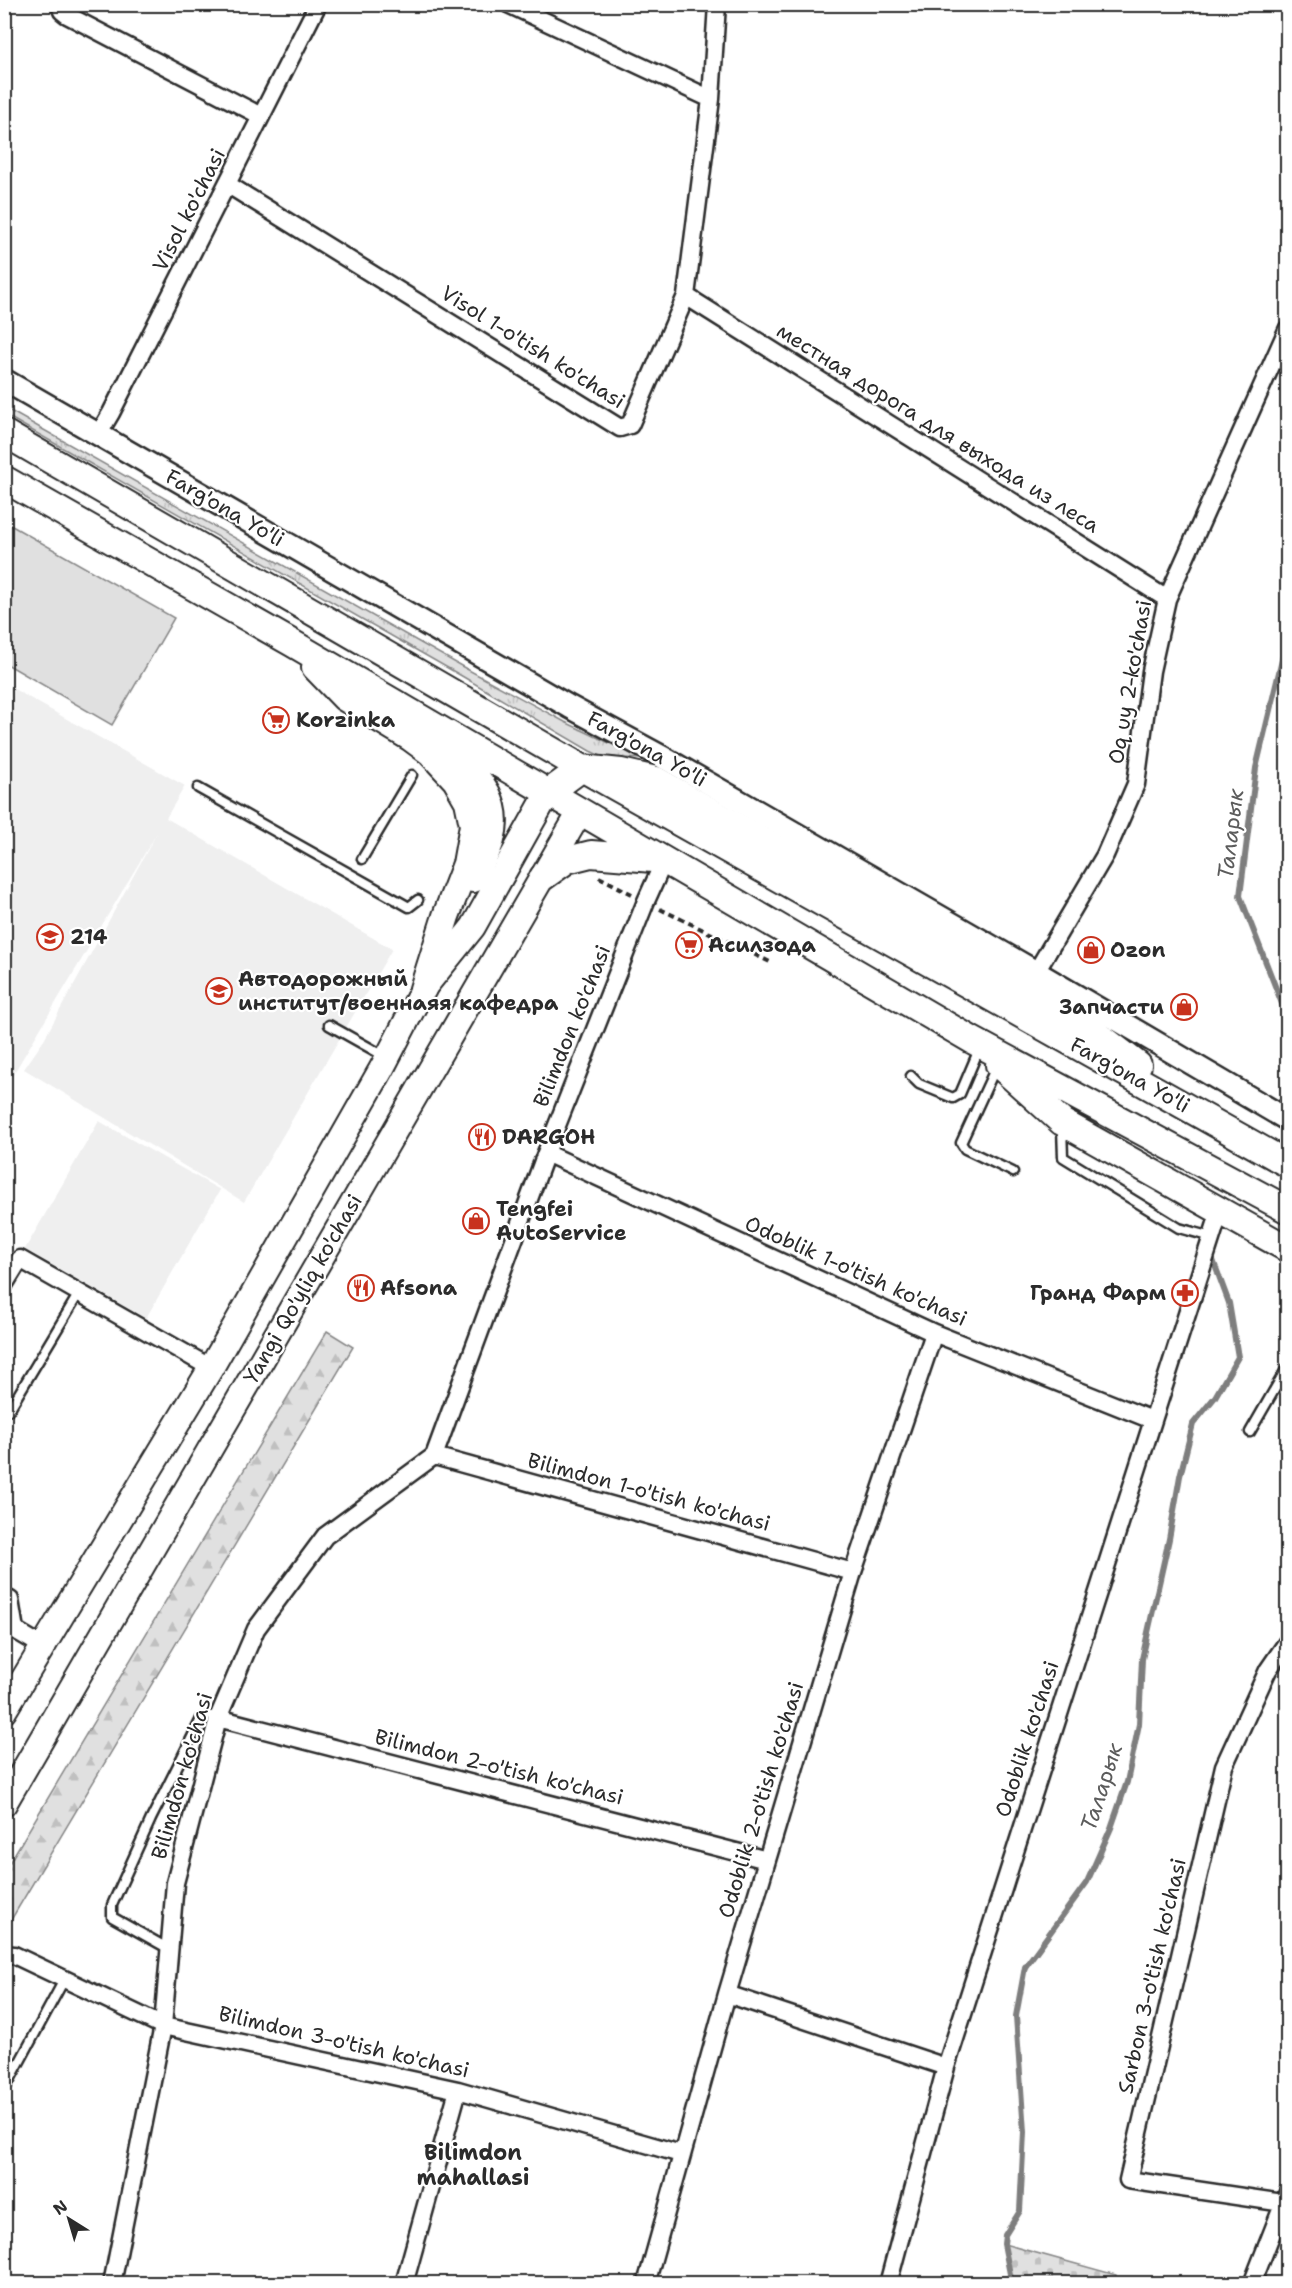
<svg xmlns="http://www.w3.org/2000/svg" width="1292" height="2288" viewBox="0 0 1292 2288" font-family="'Shantell Sans',sans-serif">
<style>
.built{fill:#efefef}
.grass{fill:url(#grass-tufts);stroke:#868686;stroke-width:1.5}
.forest{fill:url(#forest-firs);stroke:#868686;stroke-width:1.5}
.cemetery{fill:url(#cemetery-stones);stroke:#868686;stroke-width:1.5}
.green{fill:#e0e0e0;stroke:#868686;stroke-width:1.5}
.lines{fill:none;stroke-linecap:round;stroke-linejoin:round}
.stream{stroke:#7e7e7e;stroke-width:6}
.service-casing{stroke:#2b2b2b;stroke-width:13}
.minor-casing{stroke:#2b2b2b;stroke-width:21}
.tertiary-casing{stroke:#2b2b2b;stroke-width:26}
.secondary-casing{stroke:#2b2b2b;stroke-width:28}
.primary-casing{stroke:#2b2b2b;stroke-width:30}
.path{stroke:#2b2b2b;stroke-width:4;stroke-dasharray:6 4.5;stroke-linecap:butt}
.service{stroke:#fff;stroke-width:8}
.minor{stroke:#fff;stroke-width:16}
.tertiary{stroke:#fff;stroke-width:21}
.secondary{stroke:#fff;stroke-width:24}
.primary{stroke:#fff;stroke-width:26}
.labels{text-anchor:middle;stroke-width:4.5;stroke-linejoin:round;paint-order:stroke}
.street-label{font-size:21px;fill:#2b2b2b;stroke:#fff}
.poi-label{font-size:21px;font-weight:bold;fill:#2b2b2b;stroke:#fff;text-anchor:start}
.water-label{font-size:22px;font-style:italic;fill:#5c5c5c;stroke:#fff}
.neighbourhood-label{font-size:22px;font-weight:bold;fill:#2b2b2b;stroke:#fff}
</style>
<defs>
<pattern id="grass-tufts" width="24" height="20" patternUnits="userSpaceOnUse" patternTransform="scale(1.5)"><rect width="24" height="20" fill="#e0e0e0"/><path d="M3 7l-1-3M5 7V3M7 7l1-3M15 17l-1-3M17 17v-4M19 17l1-3" fill="none" stroke="#c0c0c0"/></pattern>
<pattern id="forest-firs" width="22" height="20" patternUnits="userSpaceOnUse" patternTransform="scale(1.5)"><rect width="22" height="20" fill="#e0e0e0"/><path d="M5 1l3.5 6h-7zM16 11l3.5 6h-7z" fill="#c0c0c0"/></pattern>
<pattern id="cemetery-stones" width="16" height="16" patternUnits="userSpaceOnUse" patternTransform="scale(1.5)"><rect width="16" height="16" fill="#e0e0e0"/><path d="M2 7V4a2 2 0 0 1 4 0v3zM10 15v-3a2 2 0 0 1 4 0v3z" fill="#c0c0c0"/></pattern>
</defs>
<rect width="100%" height="100%" fill="#fff"/>
<filter id="ink" filterUnits="userSpaceOnUse"><feTurbulence type="fractalNoise" baseFrequency=".0167" numOctaves="2"/><feDisplacementMap in="SourceGraphic" scale="12" xChannelSelector="R" yChannelSelector="G"/><feConvolveMatrix kernelMatrix="1 2 1 2 8 2 1 2 1" color-interpolation-filters="sRGB"/></filter>
<g filter="url(#ink)">
<!-- built -->
<path class="built" d="M5 684 185 786 166 818 392 949 244 1202 24 1069 42 1043 158 831 5 1088Z
M99 1121 220 1190 146 1318 25 1249Z"/>
<!-- grass -->
<path class="grass" d="M5 408 463 667 565 722 643 759 603 757 590 751 460 675 5 415Z"/>
<!-- forest -->
<path class="forest" d="M327 1331 353 1347 5 1930V1870Z"/>
<!-- cemetery -->
<path class="cemetery" d="M1004 2244 1116 2275V2283H1012Z"/>
<!-- green -->
<path class="green" d="M5 522 174 618 112 725 5 663Z"/>
<g class="lines">
<!-- stream -->
<path class="stream" d="M1288 635 1256 768 1240 896 1286 1014 1288 1032
M1012 2284 1004 2244 1005 2235 1020 2211 1024 2132 1016 2016 1025 1967 1087 1882 1111 1828 1127 1782 1139 1724 1142 1659 1169 1539 1180 1476 1193 1424 1215 1397 1238 1357 1229 1303 1213 1260"/>
<defs>
<path id="service" d="M198 788 409 907 418 900
M362 859 412 775
M329 1025 386 1057
M996 1067 961 1143 965 1149 1013 1172
M911 1076 919 1084 953 1098 960 1094 980 1047
M1062 1128 1063 1157 1179 1228 1212 1237
M4 1407 9 1410 79 1293
M1250 1432 1288 1366
M169 1949 112 1917V1905L151 1819 201 1719 208 1715 218 1718
M4 2091 65 1978"/>
<path id="minor" d="M60 4 62 11 67 15 261 116
M508 4 711 99
M227 184 620 428 630 425 686 296 711 99 717 4
M686 296 1167 599
M98 435 111 413 318 4
M1036 972 1105 855 1136 784 1151 671 1167 599 1288 328
M546 1153 934 1333 1152 1420
M4 1285 20 1259 211 1368
M434 1456 853 1572
M4 1597 10 1600 15 1630 42 1646
M218 1718 767 1860
M4 1954 14 1955 163 2026 458 2090 681 2154
M727 1994 946 2067
M1283 2203 1128 2180 1224 1766 1268 1670 1288 1641
M112 2284 163 2026 175 1883 218 1718 256 1629 325 1536 434 1456 546 1153 646 901 664 861
M404 2284 458 2090
M646 2284 727 1994 853 1572 934 1333
M888 2284 946 2067 1220 1211
M1252 2284 1288 2192"/>
<path id="tertiary" d="M4 380 570 707 666 759 1036 972 1288 1120"/>
<path id="secondary" d="M4 1711 211 1368 382 1068 423 989 473 927 548 793
M4 1804 580 812"/>
<path id="primary" d="M4 433 582 768 1288 1164
M4 479 292 643 972 1040 1288 1210
M315 667 345 698 411 738 430 752 456 780 468 801 473 825 466 864 446 916 423 989
M444 751C475 771 503 799 491 840 487 853 479 866 473 879
M548 793 582 768 621 772 656 780 1084 1024 1138 1065
M543 877 567 860 591 854 653 859
M999 1065 1062 1122 1288 1249"/>
</defs>
<!-- service casing -->
<use href="#service" class="service-casing"/>
<!-- minor casing -->
<use href="#minor" class="minor-casing"/>
<!-- tertiary casing -->
<use href="#tertiary" class="tertiary-casing"/>
<!-- secondary casing -->
<use href="#secondary" class="secondary-casing"/>
<!-- primary casing -->
<use href="#primary" class="primary-casing"/>
<!-- path -->
<path class="path" d="M599 877 632 894
M660 909 772 963"/>
<!-- service -->
<use href="#service" class="service"/>
<!-- minor -->
<use href="#minor" class="minor"/>
<!-- tertiary -->
<use href="#tertiary" class="tertiary"/>
<!-- secondary -->
<use href="#secondary" class="secondary"/>
<!-- primary -->
<use href="#primary" class="primary"/>
</g>
</g>
<!-- icons -->
<defs>
<symbol id="supermarket-ring" viewBox="-11 -11 22 22"><circle r="9.5" fill="#fff" stroke="#c8321e" stroke-width="1.5"/><path d="M-6-5.5h2.5l.6 2H6L4.5 2H-2.5L-4.4-4H-6ZM-1.5 3.2a1.3 1.3 0 1 0 .1 0ZM3 3.2a1.3 1.3 0 1 0 .1 0Z" fill="#c8321e"/></symbol>
<symbol id="school-ring" viewBox="-11 -11 22 22"><circle r="9.5" fill="#fff" stroke="#c8321e" stroke-width="1.5"/><path d="M0-5L7-2L0 1L-7-2ZM-4 1L0 2.5L4 1V4Q0 6-4 4Z" fill="#c8321e"/></symbol>
<symbol id="shop-ring" viewBox="-11 -11 22 22"><circle r="9.5" fill="#fff" stroke="#c8321e" stroke-width="1.5"/><path d="M-5-2.5h2.3a2.7 3.5 0 0 1 5.4 0H5L5.5 6h-11ZM-1.5-2.5h3a1.5 2.3 0 0 0-3 0Z" fill="#c8321e"/></symbol>
<symbol id="university-ring" viewBox="-11 -11 22 22"><circle r="9.5" fill="#fff" stroke="#c8321e" stroke-width="1.5"/><path d="M0-5L7-2L0 1L-7-2ZM-4 1L0 2.5L4 1V4Q0 6-4 4Z" fill="#c8321e"/></symbol>
<symbol id="restaurant-ring" viewBox="-11 -11 22 22"><circle r="9.5" fill="#fff" stroke="#c8321e" stroke-width="1.5"/><path d="M-5-6h1v4h1v-4h1v4h1v-4h1v5L-1.5 .5V6h-2V.5L-5-1ZM5-6V6H3V1.5H1.5Q1.5-4 5-6Z" fill="#c8321e"/></symbol>
<symbol id="pharmacy-ring" viewBox="-11 -11 22 22"><circle r="9.5" fill="#fff" stroke="#c8321e" stroke-width="1.5"/><path d="M-2-6h4v4h4v4h-4v4h-4v-4h-4v-4h4Z" fill="#c8321e"/></symbol>
</defs>
<g fill-rule="evenodd">
<use href="#supermarket-ring" x="261" y="705" width="30" height="30"/>
<use href="#school-ring" x="35" y="922" width="30" height="30"/>
<use href="#supermarket-ring" x="674" y="930" width="30" height="30"/>
<use href="#shop-ring" x="1076" y="935" width="30" height="30"/>
<use href="#university-ring" x="204" y="976" width="30" height="30"/>
<use href="#shop-ring" x="1169" y="992" width="30" height="30"/>
<use href="#restaurant-ring" x="467" y="1122" width="30" height="30"/>
<use href="#shop-ring" x="461" y="1206" width="30" height="30"/>
<use href="#restaurant-ring" x="346" y="1273" width="30" height="30"/>
<use href="#pharmacy-ring" x="1170" y="1278" width="30" height="30"/>
</g>
<g class="labels">
<!-- street labels -->
<g class="street-label">
<text transform="translate(189 210) rotate(-63)" y="7">Visol ko'chasi</text>
<text transform="translate(533 347) rotate(32)" y="7">Visol 1-o'tish ko'chasi</text>
<text transform="translate(938 428) rotate(32)" y="7">местная дорога для выхода из леса</text>
<text transform="translate(225 508) rotate(30)" y="7">Farg'ona Yo'li</text>
<text transform="translate(1130 682) rotate(-80)" y="7">Oq uy 2-ko'chasi</text>
<text transform="translate(647 749) rotate(29)" y="7">Farg'ona Yo'li</text>
<text transform="translate(572 1026) rotate(-68)" y="7">Bilimdon ko'chasi</text>
<text transform="translate(1130 1075) rotate(29)" y="7">Farg'ona Yo'li</text>
<text transform="translate(856 1271) rotate(24)" y="7">Odoblik 1-o'tish ko'chasi</text>
<text transform="translate(303 1289) rotate(-60)" y="7">Yangi Qo'yliq ko'chasi</text>
<text transform="translate(649 1492) rotate(15)" y="7">Bilimdon 1-o'tish ko'chasi</text>
<text transform="translate(1027 1739) rotate(-72)" y="7">Odoblik ko'chasi</text>
<text transform="translate(499 1767) rotate(14)" y="7">Bilimdon 2-o'tish ko'chasi</text>
<text transform="translate(182 1776) rotate(-74)" y="7">Bilimdon ko'chasi</text>
<text transform="translate(761 1800) rotate(-73)" y="7">Odoblik 2-o'tish ko'chasi</text>
<text transform="translate(1152 1976) rotate(-77)" y="7">Sarbon 3-o'tish ko'chasi</text>
<text transform="translate(344 2042) rotate(13)" y="7">Bilimdon 3-o'tish ko'chasi</text>
</g>
<!-- poi labels -->
<g class="poi-label">
<text x="296" y="727">Korzinka</text>
<text x="70" y="944">214</text>
<text x="708" y="952">Асилзода</text>
<text x="1110" y="957">Ozon</text>
<text x="238" y="986">Автодорожный<tspan x="238" dy="24">институт/военнаяя кафедра</tspan></text>
<text x="1164" y="1014" text-anchor="end">Запчасти</text>
<text x="502" y="1144">DARGOH</text>
<text x="496" y="1216">Tengfei<tspan x="496" dy="24">AutoService</tspan></text>
<text x="380" y="1295">Afsona</text>
<text x="1166" y="1300" text-anchor="end">Гранд Фарм</text>
</g>
<!-- water labels -->
<g class="water-label">
<text transform="translate(1230 834) rotate(-83)" y="8">Таларык</text>
<text transform="translate(1101 1787) rotate(-72)" y="8">Таларык</text>
</g>
<!-- neighbourhood labels -->
<g class="neighbourhood-label">
<text x="473" y="2160">Bilimdon<tspan x="473" dy="25">mahallasi</tspan></text>
</g>
</g>
<!-- margin -->
<rect width="1292" height="2288" fill="none" stroke="#fff" stroke-width="24"/>
<rect x="12" y="12" width="1268" height="2264" fill="none" stroke="#2b2b2b" stroke-width="2" filter="url(#ink)"/>
<!-- north arrow -->
<g transform="translate(69 2219) rotate(323)" stroke="#ffffff" stroke-width="4.5" paint-order="stroke">
<path d="M0-4.5L10 22L0 15L-10 22Z" fill="#2b2b2b"/>
<text y="-9" font-size="16" font-weight="bold" text-anchor="middle" fill="#2b2b2b">N</text>
</g>
</svg>
